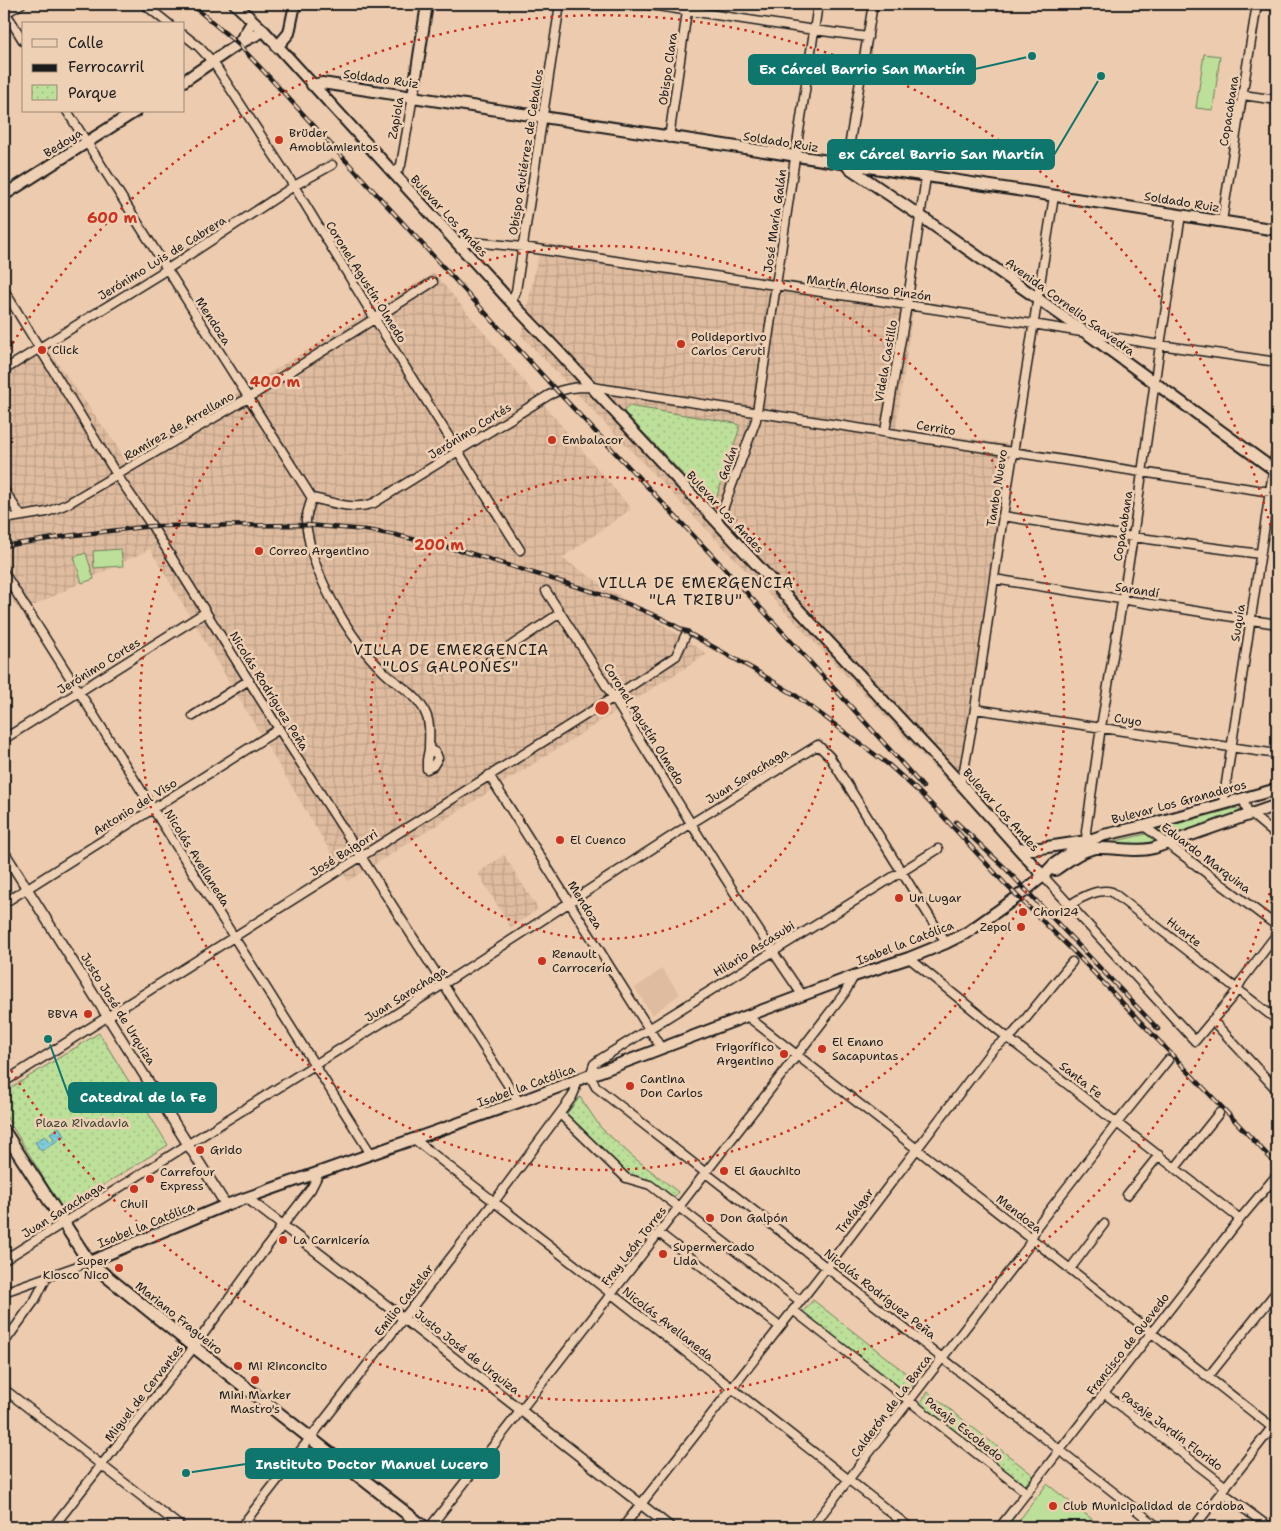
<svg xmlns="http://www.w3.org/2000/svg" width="1281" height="1531" viewBox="0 0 1281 1531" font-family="'Shantell Sans',sans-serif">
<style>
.built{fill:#dfbc9f}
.industrial{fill:url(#industrial-grid)}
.grass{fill:url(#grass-tufts);stroke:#6c7e5a}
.park{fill:url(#park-dots);stroke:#6c7e5a}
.pitch{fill:#bcdf99;stroke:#6c7e5a}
.water{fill:url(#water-ripples);stroke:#57868f}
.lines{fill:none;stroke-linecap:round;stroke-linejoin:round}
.minor-casing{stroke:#1c1c1c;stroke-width:11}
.tertiary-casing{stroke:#1c1c1c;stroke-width:12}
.secondary-casing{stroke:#1c1c1c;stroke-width:14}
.primary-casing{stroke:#1c1c1c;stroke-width:15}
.minor{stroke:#eed0b4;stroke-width:8}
.tertiary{stroke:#eed0b4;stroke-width:9}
.secondary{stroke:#eed0b4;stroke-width:10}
.primary{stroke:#eed0b4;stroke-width:11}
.rail-casing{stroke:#1c1c1c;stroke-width:4.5}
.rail{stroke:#eed0b4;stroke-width:2.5;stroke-dasharray:8;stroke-linecap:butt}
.ring{fill:none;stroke:#c8321e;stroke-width:2.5;stroke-dasharray:2.5 5}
.poi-dot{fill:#c8321e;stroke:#eed0b4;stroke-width:2}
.labels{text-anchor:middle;stroke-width:5;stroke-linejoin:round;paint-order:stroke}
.street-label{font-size:12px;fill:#1c1c1c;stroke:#eed0b4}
.poi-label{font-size:12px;fill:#1c1c1c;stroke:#eed0b4;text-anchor:start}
.park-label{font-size:12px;fill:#3c4335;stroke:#eed0b4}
.quarter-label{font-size:15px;letter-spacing:1px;fill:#1c1c1c;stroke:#eed0b4}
.centre{fill:#c8321e;stroke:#eed0b4;stroke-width:2.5}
.ring-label{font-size:15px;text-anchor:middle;font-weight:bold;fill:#c8321e;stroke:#eed0b4;stroke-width:5;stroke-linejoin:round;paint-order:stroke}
.leader{fill:none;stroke:#0f766e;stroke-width:2}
.callout-dot{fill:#0f766e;stroke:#eed0b4;stroke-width:2}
.callout{fill:#0f766e;stroke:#0f766e;stroke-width:2}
.callout-label{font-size:14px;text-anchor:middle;font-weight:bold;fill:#fff}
</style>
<defs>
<pattern id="industrial-grid" width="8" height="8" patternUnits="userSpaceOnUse" patternTransform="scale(1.25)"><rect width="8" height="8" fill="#dfbc9f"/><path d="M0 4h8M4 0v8" fill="none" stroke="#bfa188"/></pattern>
<pattern id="grass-tufts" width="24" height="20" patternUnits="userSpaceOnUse" patternTransform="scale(1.25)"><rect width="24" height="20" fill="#bcdf99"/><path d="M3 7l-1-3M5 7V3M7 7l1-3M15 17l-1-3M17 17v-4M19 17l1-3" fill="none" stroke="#a1bf83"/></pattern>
<pattern id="park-dots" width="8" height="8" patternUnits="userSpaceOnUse" patternTransform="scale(1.25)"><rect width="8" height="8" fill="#bcdf99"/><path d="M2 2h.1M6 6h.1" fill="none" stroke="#a1bf83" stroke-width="1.8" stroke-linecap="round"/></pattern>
<pattern id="water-ripples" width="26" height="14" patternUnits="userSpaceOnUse" patternTransform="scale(1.25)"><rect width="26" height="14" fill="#7eccdc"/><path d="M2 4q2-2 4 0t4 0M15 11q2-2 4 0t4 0" fill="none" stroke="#6cafbc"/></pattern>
</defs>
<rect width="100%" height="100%" fill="#eccbae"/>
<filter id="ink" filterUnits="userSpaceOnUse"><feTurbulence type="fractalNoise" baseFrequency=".02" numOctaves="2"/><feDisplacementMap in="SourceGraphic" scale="10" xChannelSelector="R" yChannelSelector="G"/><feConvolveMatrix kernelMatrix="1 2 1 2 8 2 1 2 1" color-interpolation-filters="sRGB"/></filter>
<g filter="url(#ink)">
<!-- built -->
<path class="built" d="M662 969 680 994 652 1015 635 988Z"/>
<!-- industrial -->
<path class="industrial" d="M541 243 914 304 896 428 1008 444 957 792 521 335Z
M434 273 631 509 562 558 707 654 348 881 150 549 21 612 4 590V367L43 343 127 460Z
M504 855 538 909 511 928 478 873Z"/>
<!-- grass -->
<path class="grass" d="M1236 808 1243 812 1173 839 1157 829Z
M1146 834 1159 841 1130 845 1116 841Z"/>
<!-- park -->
<path class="park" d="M628 406 736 423 739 426V430L715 502 711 504 709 502 626 414 624 411Z
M99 1033 168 1145 63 1210 4 1113V1092Z
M580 1097 601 1128 633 1157 678 1192 671 1201 650 1185 648 1180 626 1178 564 1117Z
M813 1300 916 1381 904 1396 800 1315Z
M928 1392 1033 1475 1022 1489 917 1407Z"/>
<!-- pitch -->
<path class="pitch" d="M1204 54 1220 56 1213 110 1196 108Z
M121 549 123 566 94 568 93 551Z
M86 553 94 579 82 583 74 557Z
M1047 1484 1102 1527H1014Z"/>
<!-- water -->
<path class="water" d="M59 1127 65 1136 41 1151 35 1142 45 1136 49 1142 54 1139 50 1133Z"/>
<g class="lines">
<defs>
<path id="minor" d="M144 4 169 24
M644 4 814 30 868 37
M4 10 24 42
M4 14 21 4
M184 35 199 47 213 62 294 186 375 319 520 550
M1243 95 1277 100
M67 111 312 498C332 502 354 511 374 503L549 395C563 388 576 387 592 387L1277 493
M669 138 688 4
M846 165 873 4
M394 175 401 165 413 96
M1222 221 1257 4
M456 242H472L523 247 1033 324 1160 345 1277 362
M4 290 117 475 152 526 279 729 519 1102
M511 302 516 291 560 4
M4 370 166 270 294 186 332 165
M885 431 907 305 926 177
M4 490 21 516
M312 498C310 505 307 512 306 520 306 525 307 530 308 535 315 579 350 639 382 670 396 685 416 692 425 712 431 723 429 737 429 749L436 753 438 758 433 766 427 769V760L429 749
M1003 516 1133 537 1260 554
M4 519 47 512 67 504 248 398 433 282
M715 520 721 513 723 509 756 420 757 412 818 4
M4 573 371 1154
M994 579 1277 624
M546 591C633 724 712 865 803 996
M490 660 560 613
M975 709 1277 754
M193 716 249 680
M4 739 206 612
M489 775 661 1048
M960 783 964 770 975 709 1003 516 1054 196
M1243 798 1247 810 1251 814 1277 836
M1223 803 1277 445
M1144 826 1277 926
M1087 841 1086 831 1101 727 1133 537 1160 345 1181 215
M938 849 599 1060 594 1064 590 1076 596 1087 1158 1527
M1043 876 1195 1041 1233 996 1242 980 1277 934
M4 903 279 729
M1070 905C1081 897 1099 888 1112 892L1277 1020
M909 958 1008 1038 1240 1219
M747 1016 1277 1431
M1212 1020 1277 1090
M4 1082 614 697 676 656 686 634
M560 1114 626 1178 650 1185 800 1301
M414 1139 909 1527
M1175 1168 1219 1113
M1127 1195 1159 1155
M659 1233 780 1327
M4 1260 442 985 692 823 818 745 830 757 946 943
M1070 1269 1104 1224
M4 1292 89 1262
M793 1310 1027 1493
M4 1343 35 1300 47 1277
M1208 1377 1277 1291
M4 1389 181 1527
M1104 1393 1226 1487
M1222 1492 1269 1527
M53 1527 194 1347 282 1226 311 1189 319 1173
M241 1527 494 1202 572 1097 575 1090V1081
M430 1527 797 1055 844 994 854 976
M623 1527 827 1267 993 1049 1014 1033 1072 962
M812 1527 1027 1248 1037 1226 1117 1123 1168 1060
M1000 1527 1240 1219 1276 1176
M1194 1527 1277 1421"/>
<path id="tertiary" d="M4 852 226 1205
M247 1198 404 1319 670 1527"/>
<path id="secondary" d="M235 4 264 31 511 302 558 351 960 783 1043 876
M239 43 253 21
M277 47 289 33 295 4
M184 81 238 44 264 31
M312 85 322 83 1277 230
M413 96 427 4
M848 167 919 215 1085 332 1277 472
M4 195 136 111
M1018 848 1034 849 1087 841 1104 835 1144 826 1277 789
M1055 870C1067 862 1081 850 1096 848 1116 847 1135 853 1154 848L1277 805
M89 1262 226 1205 519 1102 747 1016 854 976 909 958 946 943 968 932 1016 898 1043 876 1054 864 1087 841"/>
<path id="primary" d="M4 1131 89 1262 194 1347 424 1527"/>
</defs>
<!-- minor casing -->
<use href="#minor" class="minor-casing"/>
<!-- tertiary casing -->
<use href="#tertiary" class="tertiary-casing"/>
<!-- secondary casing -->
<use href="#secondary" class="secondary-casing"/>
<!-- primary casing -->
<use href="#primary" class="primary-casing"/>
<!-- minor -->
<use href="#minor" class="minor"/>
<!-- tertiary -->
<use href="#tertiary" class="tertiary"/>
<!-- secondary -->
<use href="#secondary" class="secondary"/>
<!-- primary -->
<use href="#primary" class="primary"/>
<defs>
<path id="rail" d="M191 4 238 44 270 78 557 391 724 568 875 733 923 787
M4 546 67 536 152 526 307 525 366 530 396 535 466 552 597 593 628 604 661 618 753 669 795 695 889 765 919 792 941 814 1006 885 1077 955 1277 1165
M956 822 1005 868 1158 1029"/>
</defs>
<!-- rail casing -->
<use href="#rail" class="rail-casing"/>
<!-- rail -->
<use href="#rail" class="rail"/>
</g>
</g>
<!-- distance rings -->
<g class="ring">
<circle cx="602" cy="708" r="231"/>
<circle cx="602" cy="708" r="462"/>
<path d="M1277 864A693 693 0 0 1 5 1060M5 356A693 693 0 0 1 1277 552"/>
</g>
<!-- markers -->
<g class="poi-dot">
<circle cx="279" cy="140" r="5"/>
<circle cx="681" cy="344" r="5"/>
<circle cx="42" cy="350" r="5"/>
<circle cx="552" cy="440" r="5"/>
<circle cx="259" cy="551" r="5"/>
<circle cx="560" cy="840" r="5"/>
<circle cx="899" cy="898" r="5"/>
<circle cx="1023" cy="912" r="5"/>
<circle cx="1021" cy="927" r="5"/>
<circle cx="542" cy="961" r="5"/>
<circle cx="88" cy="1014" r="5"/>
<circle cx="822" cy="1049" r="5"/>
<circle cx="784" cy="1054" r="5"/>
<circle cx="630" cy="1086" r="5"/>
<circle cx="200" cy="1150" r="5"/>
<circle cx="724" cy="1171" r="5"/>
<circle cx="150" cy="1179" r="5"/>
<circle cx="134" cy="1189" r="5"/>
<circle cx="710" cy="1218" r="5"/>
<circle cx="283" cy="1240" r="5"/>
<circle cx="663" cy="1254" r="5"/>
<circle cx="119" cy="1268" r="5"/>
<circle cx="238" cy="1366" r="5"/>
<circle cx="255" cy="1380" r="5"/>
<circle cx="1053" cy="1506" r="5"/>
</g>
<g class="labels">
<!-- street labels -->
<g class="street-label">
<text transform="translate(668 69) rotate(-82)" y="4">Obispo Clara</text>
<text transform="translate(381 79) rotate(8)" y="4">Soldado Ruiz</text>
<text transform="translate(1229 111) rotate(-81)" y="4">Copacabana</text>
<text transform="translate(396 118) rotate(-80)" y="4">Zapiola</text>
<text transform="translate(781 142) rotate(9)" y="4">Soldado Ruiz</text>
<text transform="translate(63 143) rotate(-32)" y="4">Bedoya</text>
<text transform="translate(526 152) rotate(-81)" y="4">Obispo Gutiérrez de Ceballos</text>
<text transform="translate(1182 202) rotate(9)" y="4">Soldado Ruiz</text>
<text transform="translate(449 216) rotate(47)" y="4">Bulevar Los Andes</text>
<text transform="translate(775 221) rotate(-82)" y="4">José María Galán</text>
<text transform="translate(162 258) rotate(-32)" y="4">Jerónimo Luis de Cabrera</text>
<text transform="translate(366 282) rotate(58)" y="4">Coronel Agustín Olmedo</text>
<text transform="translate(869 288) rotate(8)" y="4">Martín Alonso Pinzón</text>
<text transform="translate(1070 307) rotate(36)" y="4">Avenida Cornelio Saavedra</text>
<text transform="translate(213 321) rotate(57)" y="4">Mendoza</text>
<text transform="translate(886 361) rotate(-80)" y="4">Videla Castillo</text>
<text transform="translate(179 426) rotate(-30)" y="4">Ramírez de Arrellano</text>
<text transform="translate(936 428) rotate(9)" y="4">Cerrito</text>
<text transform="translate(470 431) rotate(-32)" y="4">Jerónimo Cortés</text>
<text transform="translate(728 463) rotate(-70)" y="4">Galán</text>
<text transform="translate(997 488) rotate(-81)" y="4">Tambo Nuevo</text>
<text transform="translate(725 512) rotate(47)" y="4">Bulevar Los Andes</text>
<text transform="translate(1123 526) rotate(-81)" y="4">Copacabana</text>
<text transform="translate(1137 590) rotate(9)" y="4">Sarandí</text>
<text transform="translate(1238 623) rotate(-81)" y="4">Suquía</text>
<text transform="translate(99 666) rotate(-32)" y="4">Jerónimo Cortes</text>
<text transform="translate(269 691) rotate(58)" y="4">Nicolás Rodríguez Peña</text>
<text transform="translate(1128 720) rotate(9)" y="4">Cuyo</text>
<text transform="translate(644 724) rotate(58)" y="4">Coronel Agustín Olmedo</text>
<text transform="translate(747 776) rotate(-32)" y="4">Juan Sarachaga</text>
<text transform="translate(1179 802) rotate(-15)" y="4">Bulevar Los Granaderos</text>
<text transform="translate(135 807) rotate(-32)" y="4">Antonio del Viso</text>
<text transform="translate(1001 810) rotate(48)" y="4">Bulevar Los Andes</text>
<text transform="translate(344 853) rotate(-32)" y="4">José Baigorri</text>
<text transform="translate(197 858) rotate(58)" y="4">Nicolás Avellaneda</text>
<text transform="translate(1206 858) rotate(37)" y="4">Eduardo Marquina</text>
<text transform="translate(585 905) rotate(58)" y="4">Mendoza</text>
<text transform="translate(1184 932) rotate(38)" y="4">Huarte</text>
<text transform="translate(905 943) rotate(-21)" y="4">Isabel la Católica</text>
<text transform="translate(754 949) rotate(-32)" y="4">Hilario Ascasubi</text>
<text transform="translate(406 994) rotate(-32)" y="4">Juan Sarachaga</text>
<text transform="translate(118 1009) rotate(58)" y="4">Justo José de Urquiza</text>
<text transform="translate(1081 1080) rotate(38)" y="4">Santa Fe</text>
<text transform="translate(526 1086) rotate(-20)" y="4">Isabel la Católica</text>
<text transform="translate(63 1210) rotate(-32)" y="4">Juan Sarachaga</text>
<text transform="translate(855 1211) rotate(-53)" y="4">Trafalgar</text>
<text transform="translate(1019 1214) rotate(38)" y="4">Mendoza</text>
<text transform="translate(146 1225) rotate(-22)" y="4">Isabel la Católica</text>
<text transform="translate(634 1246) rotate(-52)" y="4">Fray León Torres</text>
<text transform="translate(880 1294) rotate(38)" y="4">Nicolás Rodríguez Peña</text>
<text transform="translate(404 1300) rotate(-52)" y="4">Emilio Castelar</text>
<text transform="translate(179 1318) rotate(39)" y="4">Mariano Fragueiro</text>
<text transform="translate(668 1324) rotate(38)" y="4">Nicolás Avellaneda</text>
<text transform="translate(1128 1344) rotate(-52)" y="4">Francisco de Quevedo</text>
<text transform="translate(467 1352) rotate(38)" y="4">Justo José de Urquiza</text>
<text transform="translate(144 1393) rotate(-52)" y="4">Miguel de Cervantes</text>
<text transform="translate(891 1406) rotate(-53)" y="4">Calderón de La Barca</text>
<text transform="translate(964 1429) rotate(38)" y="4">Pasaje Escobedo</text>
<text transform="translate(1172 1431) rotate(37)" y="4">Pasaje Jardín Florido</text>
</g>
<!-- poi labels -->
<g class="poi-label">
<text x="289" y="137">Brüder<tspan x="289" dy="14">Amoblamientos</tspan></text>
<text x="691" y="341">Polideportivo<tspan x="691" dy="14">Carlos Ceruti</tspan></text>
<text x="52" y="354">Click</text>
<text x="562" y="444">Embalacor</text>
<text x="269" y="555">Correo Argentino</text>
<text x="570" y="844">El Cuenco</text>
<text x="909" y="902">Un Lugar</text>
<text x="1033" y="916">Chori24</text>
<text x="1011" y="931" text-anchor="end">Zepol</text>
<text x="552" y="958">Renault<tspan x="552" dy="14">Carrocería</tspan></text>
<text x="78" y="1018" text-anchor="end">BBVA</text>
<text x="832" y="1046">El Enano<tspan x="832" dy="14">Sacapuntas</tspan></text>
<text x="774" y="1051" text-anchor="end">Frigorífico<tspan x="774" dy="14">Argentino</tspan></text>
<text x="640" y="1083">Cantina<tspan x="640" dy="14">Don Carlos</tspan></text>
<text x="210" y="1154">Grido</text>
<text x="734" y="1175">El Gauchito</text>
<text x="160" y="1176">Carrefour<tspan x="160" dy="14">Express</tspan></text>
<text x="134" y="1208" text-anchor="middle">Chuii</text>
<text x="720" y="1222">Don Galpón</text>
<text x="293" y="1244">La Carnicería</text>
<text x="673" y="1251">Supermercado<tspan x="673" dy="14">Lida</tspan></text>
<text x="109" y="1265" text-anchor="end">Super<tspan x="109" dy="14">Kiosco Nico</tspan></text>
<text x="248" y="1370">Mi Rinconcito</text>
<text x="255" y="1399" text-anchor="middle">Mini Marker<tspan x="255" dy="14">Mastro's</tspan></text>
<text x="1063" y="1510">Club Municipalidad de Córdoba</text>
</g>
<!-- park labels -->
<g class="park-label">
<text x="82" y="1127">Plaza Rivadavia</text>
</g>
<!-- quarter labels -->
<g class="quarter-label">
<text x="696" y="588">VILLA DE EMERGENCIA<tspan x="696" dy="17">"LA TRIBU"</tspan></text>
<text x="451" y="655">VILLA DE EMERGENCIA<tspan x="451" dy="17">"LOS GALPONES"</tspan></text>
</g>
</g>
<circle cx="602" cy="708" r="8" class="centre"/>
<g class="ring-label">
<text x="112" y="223">600 m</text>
<text x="275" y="387">400 m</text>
<text x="439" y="550">200 m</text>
</g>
<!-- callouts -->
<path class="leader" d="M1032 56L975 69M1101 76L1054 155M48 1039L69 1097M186 1473L246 1464"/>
<g class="callout-dot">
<circle cx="1032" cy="56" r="5"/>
<circle cx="1101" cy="76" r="5"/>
<circle cx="48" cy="1039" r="5"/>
<circle cx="186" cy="1473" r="5"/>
</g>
<g class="callout">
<rect x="749" y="55" width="226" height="29" rx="5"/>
<rect x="828" y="140" width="226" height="29" rx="5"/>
<rect x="69" y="1083" width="147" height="29" rx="5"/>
<rect x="246" y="1449" width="253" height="29" rx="5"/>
</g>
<g class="callout-label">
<text x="862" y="74">Ex Cárcel Barrio San Martín</text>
<text x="941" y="159">ex Cárcel Barrio San Martín</text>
<text x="143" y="1102">Catedral de la Fe</text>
<text x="372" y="1469">Instituto Doctor Manuel Lucero</text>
</g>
<!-- margin -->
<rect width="1281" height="1531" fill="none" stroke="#eed0b4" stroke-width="20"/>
<rect x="10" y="10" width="1261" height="1511" fill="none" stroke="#1c1c1c" stroke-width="2" filter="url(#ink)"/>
<!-- legend -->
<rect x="22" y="22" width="162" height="90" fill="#eed0b4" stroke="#9a8877"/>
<rect x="32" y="39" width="25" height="8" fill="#eed0b4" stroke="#9a8877"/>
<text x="68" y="48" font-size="15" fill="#1c1c1c">Calle</text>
<rect x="32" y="64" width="25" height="8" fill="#1c1c1c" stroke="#9a8877"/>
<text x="68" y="72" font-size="15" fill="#1c1c1c">Ferrocarril</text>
<rect x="32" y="85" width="25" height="15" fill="url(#park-dots)" stroke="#9a8877"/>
<text x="68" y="98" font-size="15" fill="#1c1c1c">Parque</text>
</svg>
